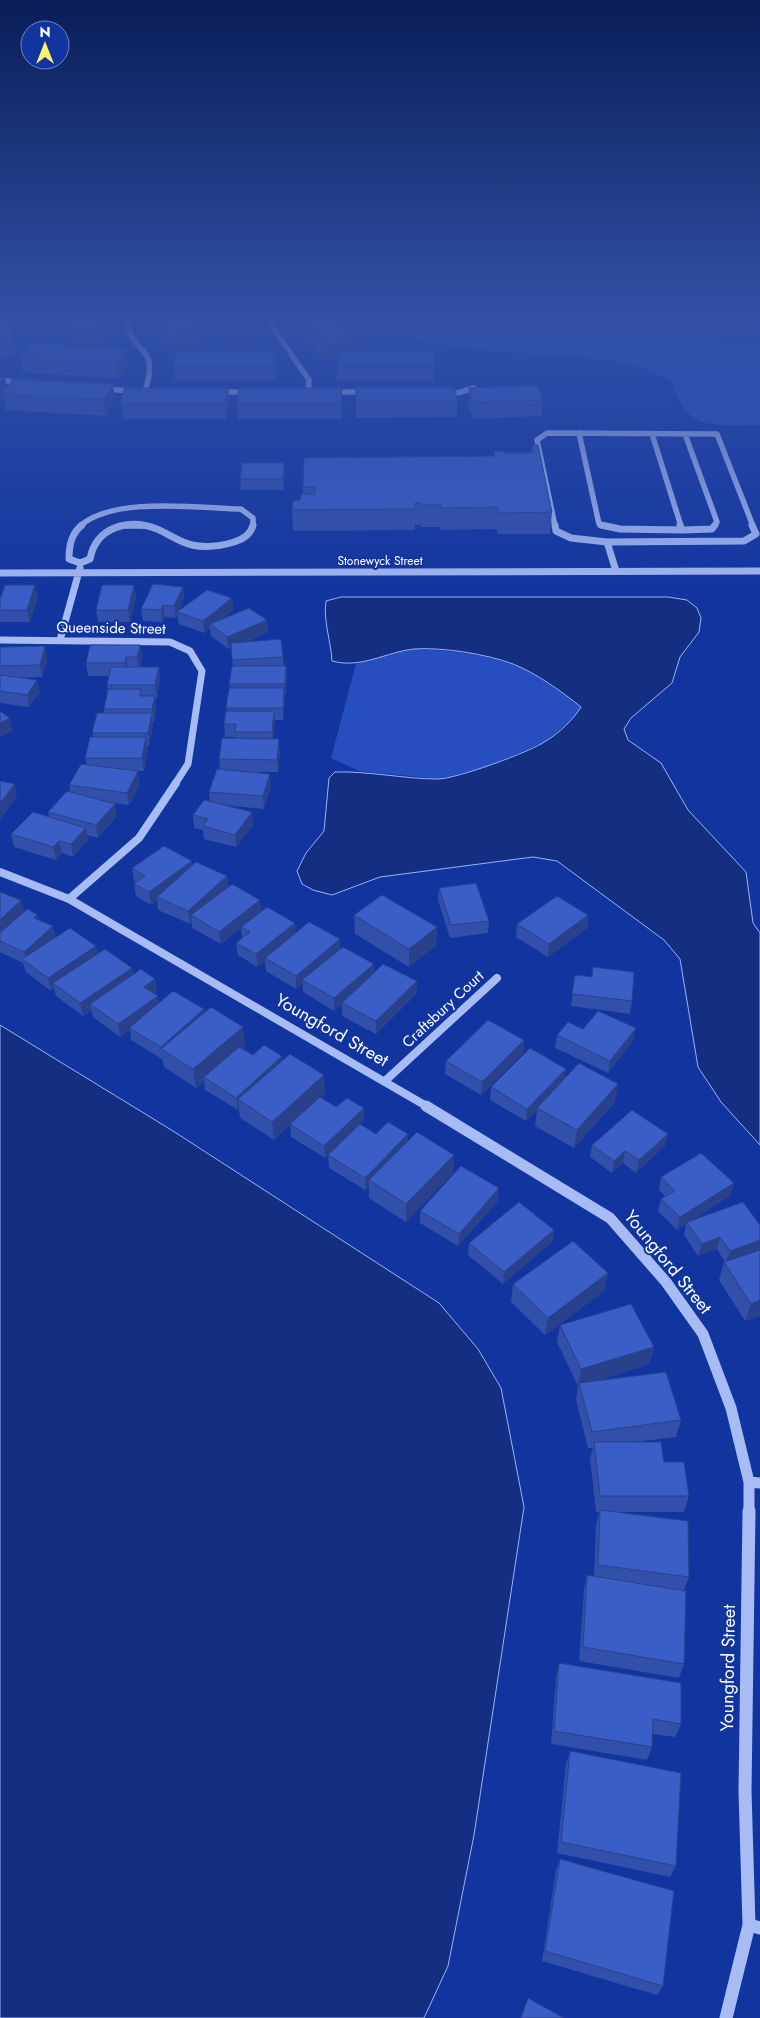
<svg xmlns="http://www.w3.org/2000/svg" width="760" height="2018" viewBox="0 0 760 2018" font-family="Jost,sans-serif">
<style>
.green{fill:#274ebf}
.water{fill:#142f82;stroke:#99b3f8}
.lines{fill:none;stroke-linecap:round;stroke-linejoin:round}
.minor-far4{stroke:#a7bcf5;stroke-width:5.5}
.minor-far3{stroke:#a7bcf5;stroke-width:7}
.minor-far2{stroke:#a7bcf5;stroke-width:8}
.minor-far1{stroke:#a7bcf5;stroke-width:11}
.minor{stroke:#a7bcf5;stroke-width:13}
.wall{fill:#3250aa}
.shaded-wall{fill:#29418b}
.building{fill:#3a5dc6;stroke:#29418b}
.labels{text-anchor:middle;stroke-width:4;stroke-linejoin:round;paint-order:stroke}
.far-street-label{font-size:12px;fill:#fff;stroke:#11349f}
.street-label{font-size:15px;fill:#fff;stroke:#11349f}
.near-street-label{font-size:18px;fill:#fff;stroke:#11349f}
</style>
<rect width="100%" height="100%" fill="#11349f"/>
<!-- green -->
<path class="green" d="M356 319H487L497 320 519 329 554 334 704 340 760 345V425C714 424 687 434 672 382 640 361 599 359 562 356 493 350 419 350 356 319Z
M415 649C448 651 480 653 511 664 536 672 560 692 581 707L576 716 545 742 485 767 440 779 359 771 331 758 356 664 382 655Z"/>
<!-- water -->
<path class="water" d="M341 597H668L687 600 697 608 701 618 699 632 680 657 672 683 631 718 624 729 628 740 661 763 688 810 746 872 753 923 760 933V1145L721 1102 698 1067 680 959 664 940 557 861 533 857 380 877 332 895 313 890 302 884 297 871 306 853 324 831 329 778 335 772C370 771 404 779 438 779 456 779 530 752 546 741 559 733 573 720 581 707 561 691 536 673 513 664 487 654 441 647 414 649 386 652 361 669 332 661 331 641 323 621 326 601Z
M0 1025 173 1131 439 1303 478 1349 501 1388 524 1507 474 1835 448 1966 424 2018H0Z"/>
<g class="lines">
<!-- minor-far4 -->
<path class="minor-far4" d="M127 319C131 357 161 342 145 391
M267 319 309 380 308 392
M0 380 22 383
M102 389 134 391
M217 392H249
M330 392H367
M445 393H457L474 388
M579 433 599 524 606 526
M652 434 681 526
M685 434 717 522 714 526
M80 526C114 496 198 508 241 509L253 518V526
M124 526H145
M555 526 537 440 547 433 717 434 753 526"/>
<!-- minor-far3 -->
<path class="minor-far3" d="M82 525C71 534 69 546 69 559L80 563 90 559C96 527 128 518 157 529 169 534 179 542 192 545 206 548 221 546 234 542 244 539 251 534 253 525
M555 525 556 531 571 538 607 542
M601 525 620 529 682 530
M680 525 682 530 712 529 715 525
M607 542 616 571
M607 542 744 541 756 534 752 525
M0 573 760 571
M0 640 170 642 190 651 202 671 188 764 175 784
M60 640 80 568"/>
<!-- minor-far2 -->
<path class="minor-far2" d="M0 872 69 899 428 1107
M69 899 139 838 176 783
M385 1081 497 978"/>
<!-- minor-far1 -->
<path class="minor-far1" d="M426 1106 610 1218 666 1282 703 1334 731 1408 749 1482V1512
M749 1482 760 1483"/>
<!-- minor -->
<path class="minor" d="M749 1925 760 1928
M726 2018 749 1925 745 1791 749 1511"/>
</g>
<!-- wall -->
<path class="wall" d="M0 319H101L107 345 93 347 128 364 119 378 23 373 20 357 73 345 65 325 64 319 13 324 16 357 0 358Z
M153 319H194L202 348 168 351Z
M209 319H251L255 323 256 339 225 342Z
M297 319H337L355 352 434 365V381L337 380V359L324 361 297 324Z
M276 352 277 367 275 381H175L173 366Z
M0 377 7 388 115 400 106 416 6 410 3 398 0 401Z
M356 387 457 401V417L356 418Z
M228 388 229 404 226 419H123L120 403Z
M342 388V419H238L237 403Z
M469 388 543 400 542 416 473 419 468 403Z
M532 445 552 512 550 534H497V529L441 530 440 527H421V525H415V530L293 531 292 510 300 500 303 494V487L494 456V451L504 453H531Z
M285 474 283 490H241L240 479Z
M134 585 136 597 130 622H98L96 610Z
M183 587 184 598 179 611 232 598 233 610 223 618 268 632 246 642 283 657 284 666H286L287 678 283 720H275L273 739 280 751 278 772H252L271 786 264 809 224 805 252 812 253 825 236 847 204 839 203 830 194 828 193 815 210 802 209 792 220 769 219 759 236 738V737H225L224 724 227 711 226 708 230 688 229 684 233 666 231 648 228 649 211 636 210 628 204 633 179 624 177 614 176 618 165 617 162 622 143 621 141 609Z
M38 597 30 622H0V599Z
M140 645 142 657 140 667H159L160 679 157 698H155L156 709 154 722H153V725L149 746H147L148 750 144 771H134L140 784 129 805 113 803 117 816 98 838 87 835 88 840 73 857 62 853 56 860 14 847 11 834 49 816 48 812 70 791 69 785 87 765 85 758 93 737 92 733 104 713V709L108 692 107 685 109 676H88L86 663Z
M0 647 47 659 42 677 20 678 40 692 29 707 0 703Z
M192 866 227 876 228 887 260 900 261 912 296 933 340 949 374 972 417 993 376 1034 342 1016V1005L334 1011 303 992V984L296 989 266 971 265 961 257 967 238 955 236 943 242 938 241 928 221 944 192 928V922L190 924 158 910 157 900 151 905 136 896 134 884 136 882 134 881 132 868Z
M439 888 489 921 488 933 450 938 438 900Z
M0 892 21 900 24 912 37 914 39 920 55 938 96 946 98 953 132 968 133 974 155 979 157 992 154 994 159 1003 204 1009 205 1012 245 1045 242 1048 253 1055 283 1061 325 1093 320 1097 336 1107 364 1108V1120L360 1124 376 1134H408V1141L454 1155 453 1173 406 1222 369 1198V1186L365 1190 329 1168 328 1155 347 1137 325 1158 291 1137 290 1125 274 1140 240 1118 239 1109 238 1110 205 1090 204 1081 196 1088 164 1067 162 1059 131 1040 130 1030 120 1037 93 1017 91 1010 83 1016 56 996 54 989 51 991 26 972 23 963 0 952Z
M354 915 437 927 436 946 409 967 355 934Z
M588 915 587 928 548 957 516 937 517 924Z
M593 967 632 1001 630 1014 571 1006 575 975 591 977Z
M583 1029 633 1041 608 1073 555 1048 557 1035Z
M524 1040 523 1053 481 1095 445 1074 446 1061Z
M566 1069 565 1077 615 1102 574 1148 535 1126 537 1110 526 1121 490 1100 491 1087Z
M668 1134 665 1146 636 1173 623 1163 612 1173 590 1157 592 1145Z
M661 1177 734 1183 730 1196 689 1222 760 1225V1316L745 1321 719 1280 724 1262H725L717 1249 698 1256 684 1235 686 1223 677 1230 658 1211 661 1199 665 1196 659 1190Z
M498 1201 458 1246 420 1223V1211Z
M554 1230 552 1242 503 1284 468 1255 469 1243Z
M608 1273 604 1291 545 1335 511 1302 513 1284Z
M560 1325 654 1347 649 1364 597 1381 681 1420 676 1437 635 1442 664 1462 689 1496 684 1512H614L689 1577 684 1590V1664L679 1678 579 1661 584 1590 587 1575 594 1576 596 1526 599 1512H596L590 1458 593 1448H588L576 1400 578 1386 557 1342Z
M559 1663 681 1724 675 1737 652 1734V1747L647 1760 551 1744 556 1678Z
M570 1751 676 1866 670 1877 557 1853 566 1764Z
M560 1859 663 1986 657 1995 542 1961 556 1870Z"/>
<!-- shaded-wall -->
<path class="shaded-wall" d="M10 319H64L13 324 16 357Z
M255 323 256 339 225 342 224 327Z
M105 330 107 345 74 349 72 334Z
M200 332 202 348 168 351 167 336Z
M355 341 356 356 324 361V345Z
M126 349 128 364 119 378 117 363Z
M276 352 277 367 275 381 274 366Z
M5 378 8 394H3V398L0 401V383Z
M113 384 115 400 106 416 103 400Z
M228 388 229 404 226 419 225 403Z
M284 463 285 474 283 490V479Z
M35 585 38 597 30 622 27 610Z
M134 585 136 597 130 622 128 610Z
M183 587 184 598 178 612H177L176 618 174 606Z
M232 598 233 610 213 626 210 624V628L204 633 203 621Z
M163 605 165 617 162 622 161 610Z
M267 620 268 632 228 649 227 637Z
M140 645 142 657 139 669 137 657Z
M45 646 47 659 42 677 40 665Z
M126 657 128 669 126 676 125 663Z
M286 666 287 678 285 697V684Z
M159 667 160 679 157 698 155 685Z
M37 680 40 692 29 707 27 695Z
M284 688 285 700 283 720V708Z
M155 696 156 709 154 722 152 709Z
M274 711 275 724 273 744 272 732Z
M152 713 153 725 149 746 148 733Z
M10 718 13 731 0 737V723Z
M146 737 148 750 144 771 142 758Z
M279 739 280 751 278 772 277 760Z
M138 771 140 784 129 805 127 793Z
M270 774 271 786 264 809 263 796Z
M15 784 17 796 0 820V803Z
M115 804 117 816 98 838 96 825Z
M252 812 253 825 236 847 235 835Z
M86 828 88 840 73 857 71 844Z
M59 841 62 853 56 860 53 847Z
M192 861 193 874 157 897V900L151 905 149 892Z
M227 876 228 889 191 915 192 922 190 924 188 911Z
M21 900 24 913 0 936V920Z
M260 900 261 913 221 944 219 932Z
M37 914 40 927 34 918Z
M588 915 587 928 548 957 549 944Z
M295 923 296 936 265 958V961L257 967 256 954Z
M53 926 56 939 27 962 24 952Z
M437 927 436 946 409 967V949Z
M340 939V952L302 980 303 984 296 989V976Z
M96 946 99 958 53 983 54 989 51 991 48 978Z
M374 964V977L342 1003V1005L334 1011V998Z
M132 968 134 981 90 1004 91 1010 83 1016 80 1003Z
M155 979 157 992 146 999 144 987Z
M417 981V993L376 1034V1021Z
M158 996 160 1009 129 1028 130 1030 120 1037 118 1024Z
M204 1009 206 1022 161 1049V1047Z
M243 1027 245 1045 206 1079 204 1077V1081L196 1088 193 1069Z
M636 1028 633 1041 608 1073 610 1061Z
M524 1040 523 1053 481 1095 482 1082Z
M282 1056 283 1069 238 1099 239 1109 238 1110 236 1098Z
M566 1069 565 1082 537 1108V1110L526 1121 527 1109Z
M324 1075 325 1093 274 1140 272 1122Z
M618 1084 615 1102 574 1148 577 1130Z
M364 1108V1120L325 1158 324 1146Z
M408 1134V1146L369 1180V1186L365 1190V1178Z
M668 1134 665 1146 636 1173 639 1160Z
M625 1151 623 1163 612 1173 614 1161Z
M454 1155 453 1173 406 1222V1204Z
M734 1183 730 1196 677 1230 680 1217Z
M499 1188 498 1201 458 1246 459 1234Z
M554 1230 552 1242 503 1284 504 1272Z
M720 1237 717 1249 698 1256 702 1244Z
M760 1240V1251L726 1263 730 1251Z
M608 1273 604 1291 545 1335 548 1318Z
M760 1300V1316L745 1321 751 1304Z
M654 1347 649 1364 580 1386 579 1383 578 1386 581 1369Z"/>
<!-- building -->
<path class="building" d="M0 319H12L13 342 0 343Z
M66 319H101L105 330 72 334Z
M159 319H194L200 332 167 336Z
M218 319H251L255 323 224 327Z
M304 319H337L355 341 324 345Z
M31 343 126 349 117 363 20 357Z
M176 352H276L274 366H173Z
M337 352H434V365H337Z
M0 377 5 378 0 383Z
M13 379 113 384 103 400 3 394Z
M537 385 543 400 473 403 469 388Z
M356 387H455L457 401 356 402Z
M125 388H228L225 403H120Z
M239 388H342L341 403H237Z
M532 445H538L552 512 499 513 498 507 441 508V505H421V503H415V509L292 510 293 501 300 500 301 494H315V487H303L304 458 495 456 494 451H504V453H534Z
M242 463H284L283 479H240Z
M153 584 183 587 174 606 163 605 161 610 141 609Z
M5 585H35L27 610H0V599Z
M102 585H134L128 610H96Z
M207 590 232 598 203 621 177 612Z
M249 608 267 620 227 637 210 624Z
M281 639 283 657 232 660 231 643Z
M90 645H140L137 657H126L125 663H86Z
M45 646 40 665 0 666V647Z
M232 666H286L285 684H229Z
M111 667H159L155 685H107Z
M0 675 37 680 27 695 0 691Z
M229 688H284L283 708H226Z
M108 689H141L140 696H155L152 709H104Z
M0 711 10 718 0 723Z
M226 711H274L272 732H235L236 724H224Z
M97 713H152L148 733H92Z
M90 737H146L142 758H85Z
M222 738 279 739 277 760 219 759Z
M81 764 138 771 127 793 69 785Z
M217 769 270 774 263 796 209 792Z
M0 781 15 784 0 803Z
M67 791 115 804 96 825 48 812Z
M204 800 252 812 235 835 203 826 208 819 193 815Z
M33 812 86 828 71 844 59 841 53 847 11 834Z
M164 846 192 861 149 892 134 884 145 876 132 868Z
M196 862 227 876 188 911 157 897Z
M476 883 489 921 451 925 439 888Z
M232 884 260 900 219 932 191 915Z
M0 892 21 900 0 920Z
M382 895 437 927 409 949 354 915Z
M557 896 588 915 549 944 517 924Z
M267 907 295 923 256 954 236 943 250 932 241 927Z
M27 909 37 914 34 918 53 926 24 952 0 941V933Z
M309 922 340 939 296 976 265 958Z
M70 928 96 946 48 978 22 959Z
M343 947 374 964 334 998 302 980Z
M105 949 132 968 80 1003 53 983Z
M383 964 417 981 376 1021 342 1003Z
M593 967 634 972 632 1001 572 994 575 975 592 977Z
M141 969 155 979 144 987 158 996 118 1024 90 1004Z
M173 991 204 1009 161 1047 129 1028Z
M211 1007 243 1027 193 1069 161 1049Z
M598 1011 636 1028 610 1061 557 1035 568 1022 583 1029Z
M488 1020 524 1040 482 1082 446 1061Z
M264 1045 282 1056 236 1098 204 1077 239 1047 253 1055Z
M530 1048 566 1069 527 1109 491 1087Z
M290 1054 324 1075 272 1122 238 1099Z
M579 1063 618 1084 577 1130 537 1108Z
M320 1097 336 1107 347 1098 364 1108 324 1146 290 1124Z
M632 1110 668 1134 639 1160 625 1151 614 1161 592 1145Z
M388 1122 408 1134 365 1178 328 1155 360 1124 376 1134Z
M417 1132 454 1155 406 1204 369 1180Z
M701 1153 734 1183 680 1217 661 1199 675 1191 661 1177Z
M461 1166 499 1188 459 1234 420 1211Z
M519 1202 554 1230 504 1272 469 1243Z
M743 1202 760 1225V1240L730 1251 720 1237 702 1244 687 1222Z
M573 1241 608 1273 548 1318 513 1284Z
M760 1250V1300L751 1304 724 1262Z
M631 1304 654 1347 581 1369 560 1325Z
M666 1372 681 1420 592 1432 579 1383Z
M594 1442H661L664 1462H684L689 1496H600Z
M600 1510 688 1521 689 1577 598 1565Z
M587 1575 686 1591 684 1664 583 1647Z
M559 1663 681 1683V1724L653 1719 652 1747 554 1731Z
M570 1751 681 1773 676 1866 561 1842Z
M560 1859 674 1891 663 1986 545 1951Z
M528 1998 564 2018H521Z"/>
<!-- sky -->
<linearGradient id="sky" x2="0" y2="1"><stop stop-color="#091d57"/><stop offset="0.53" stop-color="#3250a6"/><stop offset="1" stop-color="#3250a6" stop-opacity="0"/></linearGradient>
<rect width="760" height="601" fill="url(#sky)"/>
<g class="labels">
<!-- far-street labels -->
<g class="far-street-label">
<text x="380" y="565">Stonewyck Street</text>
</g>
<!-- street labels -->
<g class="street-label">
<text transform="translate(111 628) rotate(1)" y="5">Queenside Street</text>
<text transform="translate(443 1009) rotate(-43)" y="5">Craftsbury Court</text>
</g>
<!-- near-street labels -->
<g class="near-street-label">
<text transform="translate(332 1030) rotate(30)" y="6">Youngford Street</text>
<text transform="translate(668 1262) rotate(51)" y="6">Youngford Street</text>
<text transform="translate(728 1668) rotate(-89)" y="6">Youngford Street</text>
</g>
</g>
<!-- north arrow -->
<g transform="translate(45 45)"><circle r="24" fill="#11349f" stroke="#7085c5"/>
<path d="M0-4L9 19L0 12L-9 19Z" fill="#fff16b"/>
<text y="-8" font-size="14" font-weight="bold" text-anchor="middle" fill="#ffffff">N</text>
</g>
</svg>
